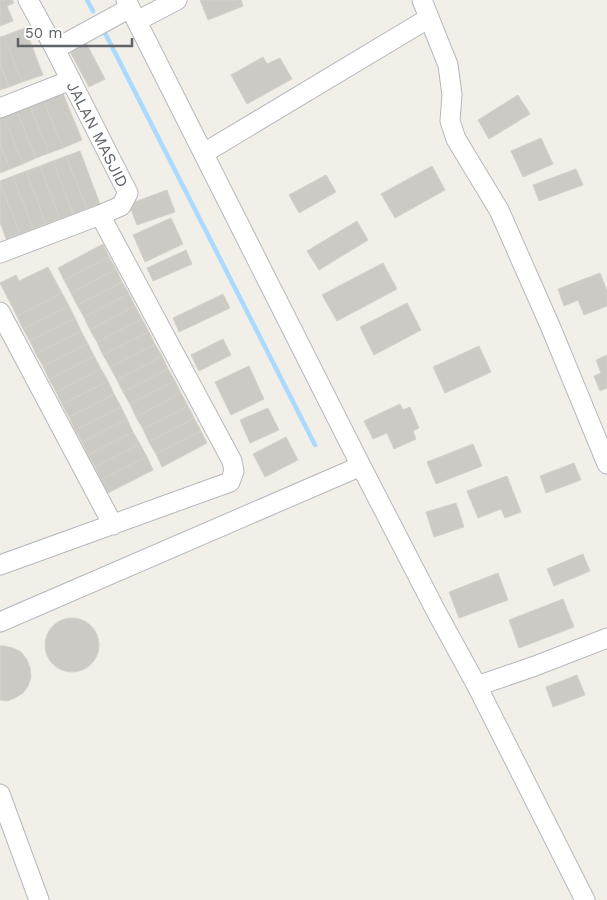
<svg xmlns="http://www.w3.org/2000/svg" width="607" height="900" viewBox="0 0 607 900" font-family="'Work Sans',sans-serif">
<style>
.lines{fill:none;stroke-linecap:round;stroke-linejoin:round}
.stream{stroke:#aadaff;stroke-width:4.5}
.building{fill:#cccac5;stroke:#d6d1c6}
.minor-casing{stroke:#b5b8bc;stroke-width:21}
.minor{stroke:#fff;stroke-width:19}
.labels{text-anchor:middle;stroke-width:4;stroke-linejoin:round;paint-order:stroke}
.street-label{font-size:16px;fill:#5f6368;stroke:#fff}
</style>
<rect width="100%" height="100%" fill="#f1efe8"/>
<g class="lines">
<!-- stream -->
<path class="stream" d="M87 0 93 11
M105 33 315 445"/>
</g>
<!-- building -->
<path class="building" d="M0 0H12L14 3 7 6 13 21 0 26Z
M200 0H241L243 6 208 20Z
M25 28 43 75 22 82 4 36Z
M4 36 22 82 9 87 0 64V37Z
M84 39 105 79 89 87 68 48Z
M263 57 267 64 280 58 292 79 247 104 231 75Z
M0 64 9 87 0 90Z
M62 91 82 140 63 148 43 99Z
M518 95 530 114 489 139 478 120Z
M43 99 63 148 49 153 29 104Z
M29 104 49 153 36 158 16 109Z
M16 109 36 158 23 164 3 114Z
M3 114 23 164 10 169 0 144V116Z
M541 138 553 164 523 177 511 151Z
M0 144 10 169 0 173Z
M80 151 100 204 87 209 66 156Z
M66 156 87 209 73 214 53 161Z
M53 161 73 214 60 219 40 166Z
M40 166 60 219 46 224 26 171Z
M432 166 445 190 395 218 381 194Z
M576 169 583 185 539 201 533 185Z
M26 171 46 224 33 229 13 176Z
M326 175 336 192 299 213 289 195Z
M13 176 33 229 20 234 0 182V181Z
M0 182 20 234 6 239 0 222Z
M167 190 175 212 137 225 129 204Z
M171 218 183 244 145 262 133 235Z
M357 221 368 240 319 270 307 251Z
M103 244 109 257 64 280 58 268Z
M186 250 192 264 153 281 147 268Z
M109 257 116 269 71 293 64 280Z
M383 263 397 289 337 321 322 295Z
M48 267 62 293 17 316 0 283 16 275 19 281Z
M116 269 122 282 77 305 71 293Z
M600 273 607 291V306L584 315 578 300 564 306 558 289Z
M122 282 129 294 84 317 77 305Z
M62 293 69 306 23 329 17 316Z
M129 294 135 306 90 330 84 317Z
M223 294 230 308 179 332 173 318Z
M407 303 421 330 374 355 360 327Z
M69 306 75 318 30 341 23 329Z
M135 306 142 319 97 342 90 330Z
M75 318 81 331 36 354 30 341Z
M142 319 149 332 103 355 97 342Z
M81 331 88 344 43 366 36 354Z
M149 332 155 344 110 367 103 355Z
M223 339 231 355 199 371 191 355Z
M88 344 94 356 49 379 43 366Z
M155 344 162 356 117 380 110 367Z
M479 346 491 372 445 393 433 367Z
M607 355V388L600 391 594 376 601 373 596 360Z
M94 356 101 369 56 392 49 379Z
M162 356 168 369 123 392 117 380Z
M249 366 264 399 231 415 215 382Z
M101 369 108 381 62 404 56 392Z
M168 369 175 381 130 404 123 392Z
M108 381 114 394 69 417 62 404Z
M175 381 181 393 136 417 130 404Z
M181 393 188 406 143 429 136 417Z
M114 394 121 407 75 430 69 417Z
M400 404 403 410 410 407 419 428 413 431 416 439 394 449 387 433 373 439 364 421Z
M188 406 194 418 149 442 143 429Z
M121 407 127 419 82 442 75 430Z
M268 408 279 430 250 443 240 420Z
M194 418 201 431 156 454 149 442Z
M127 419 133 432 88 455 82 442Z
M201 431 207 443 162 467 156 454Z
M133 432 140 444 95 467 88 455Z
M286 437 298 460 265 477 253 454Z
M140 444 147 457 101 480 95 467Z
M473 444 482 466 436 484 427 462Z
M147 457 153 470 108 493 101 480Z
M574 463 581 480 546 493 540 476Z
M507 476 521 512 505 518 501 509 478 518 467 491Z
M456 503 464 527 434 537 426 512Z
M583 554 590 571 554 586 547 569Z
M498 573 508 600 459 618 449 592Z
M563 599 574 627 519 648 509 620Z
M45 645a27 27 0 1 1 54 0a27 27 0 1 1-54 0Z
M0 646H4L13 648 21 652 27 660 30 668 31 677 28 686 23 693 15 698 7 701 0 700Z
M577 675 585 695 553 707 546 687Z"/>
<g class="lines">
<defs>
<path id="minor" d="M126 0 361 466 437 613 477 686 585 900
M422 0 448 65 452 95 450 121 456 139 499 210 551 328 607 464
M137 21 177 0
M55 49 130 8
M0 108 71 80
M204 153 429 18
M0 253 100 215 121 206 128 193 55 49 28 0
M0 312 113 525
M0 565 230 482 234 471 232 461 100 215
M0 622 361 466
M477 686 535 666 607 638
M0 794 39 900"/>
</defs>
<!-- minor casing -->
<use href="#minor" class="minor-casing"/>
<!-- minor -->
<use href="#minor" class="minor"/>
</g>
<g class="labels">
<!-- street labels -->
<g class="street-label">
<text transform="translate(98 134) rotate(63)" y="6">JALAN MASJID</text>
</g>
</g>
<!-- scale -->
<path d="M18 38v8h114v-8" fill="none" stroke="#5f6368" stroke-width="2.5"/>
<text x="25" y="38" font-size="15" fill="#5f6368" stroke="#ffffff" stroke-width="4" paint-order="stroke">50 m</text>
</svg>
